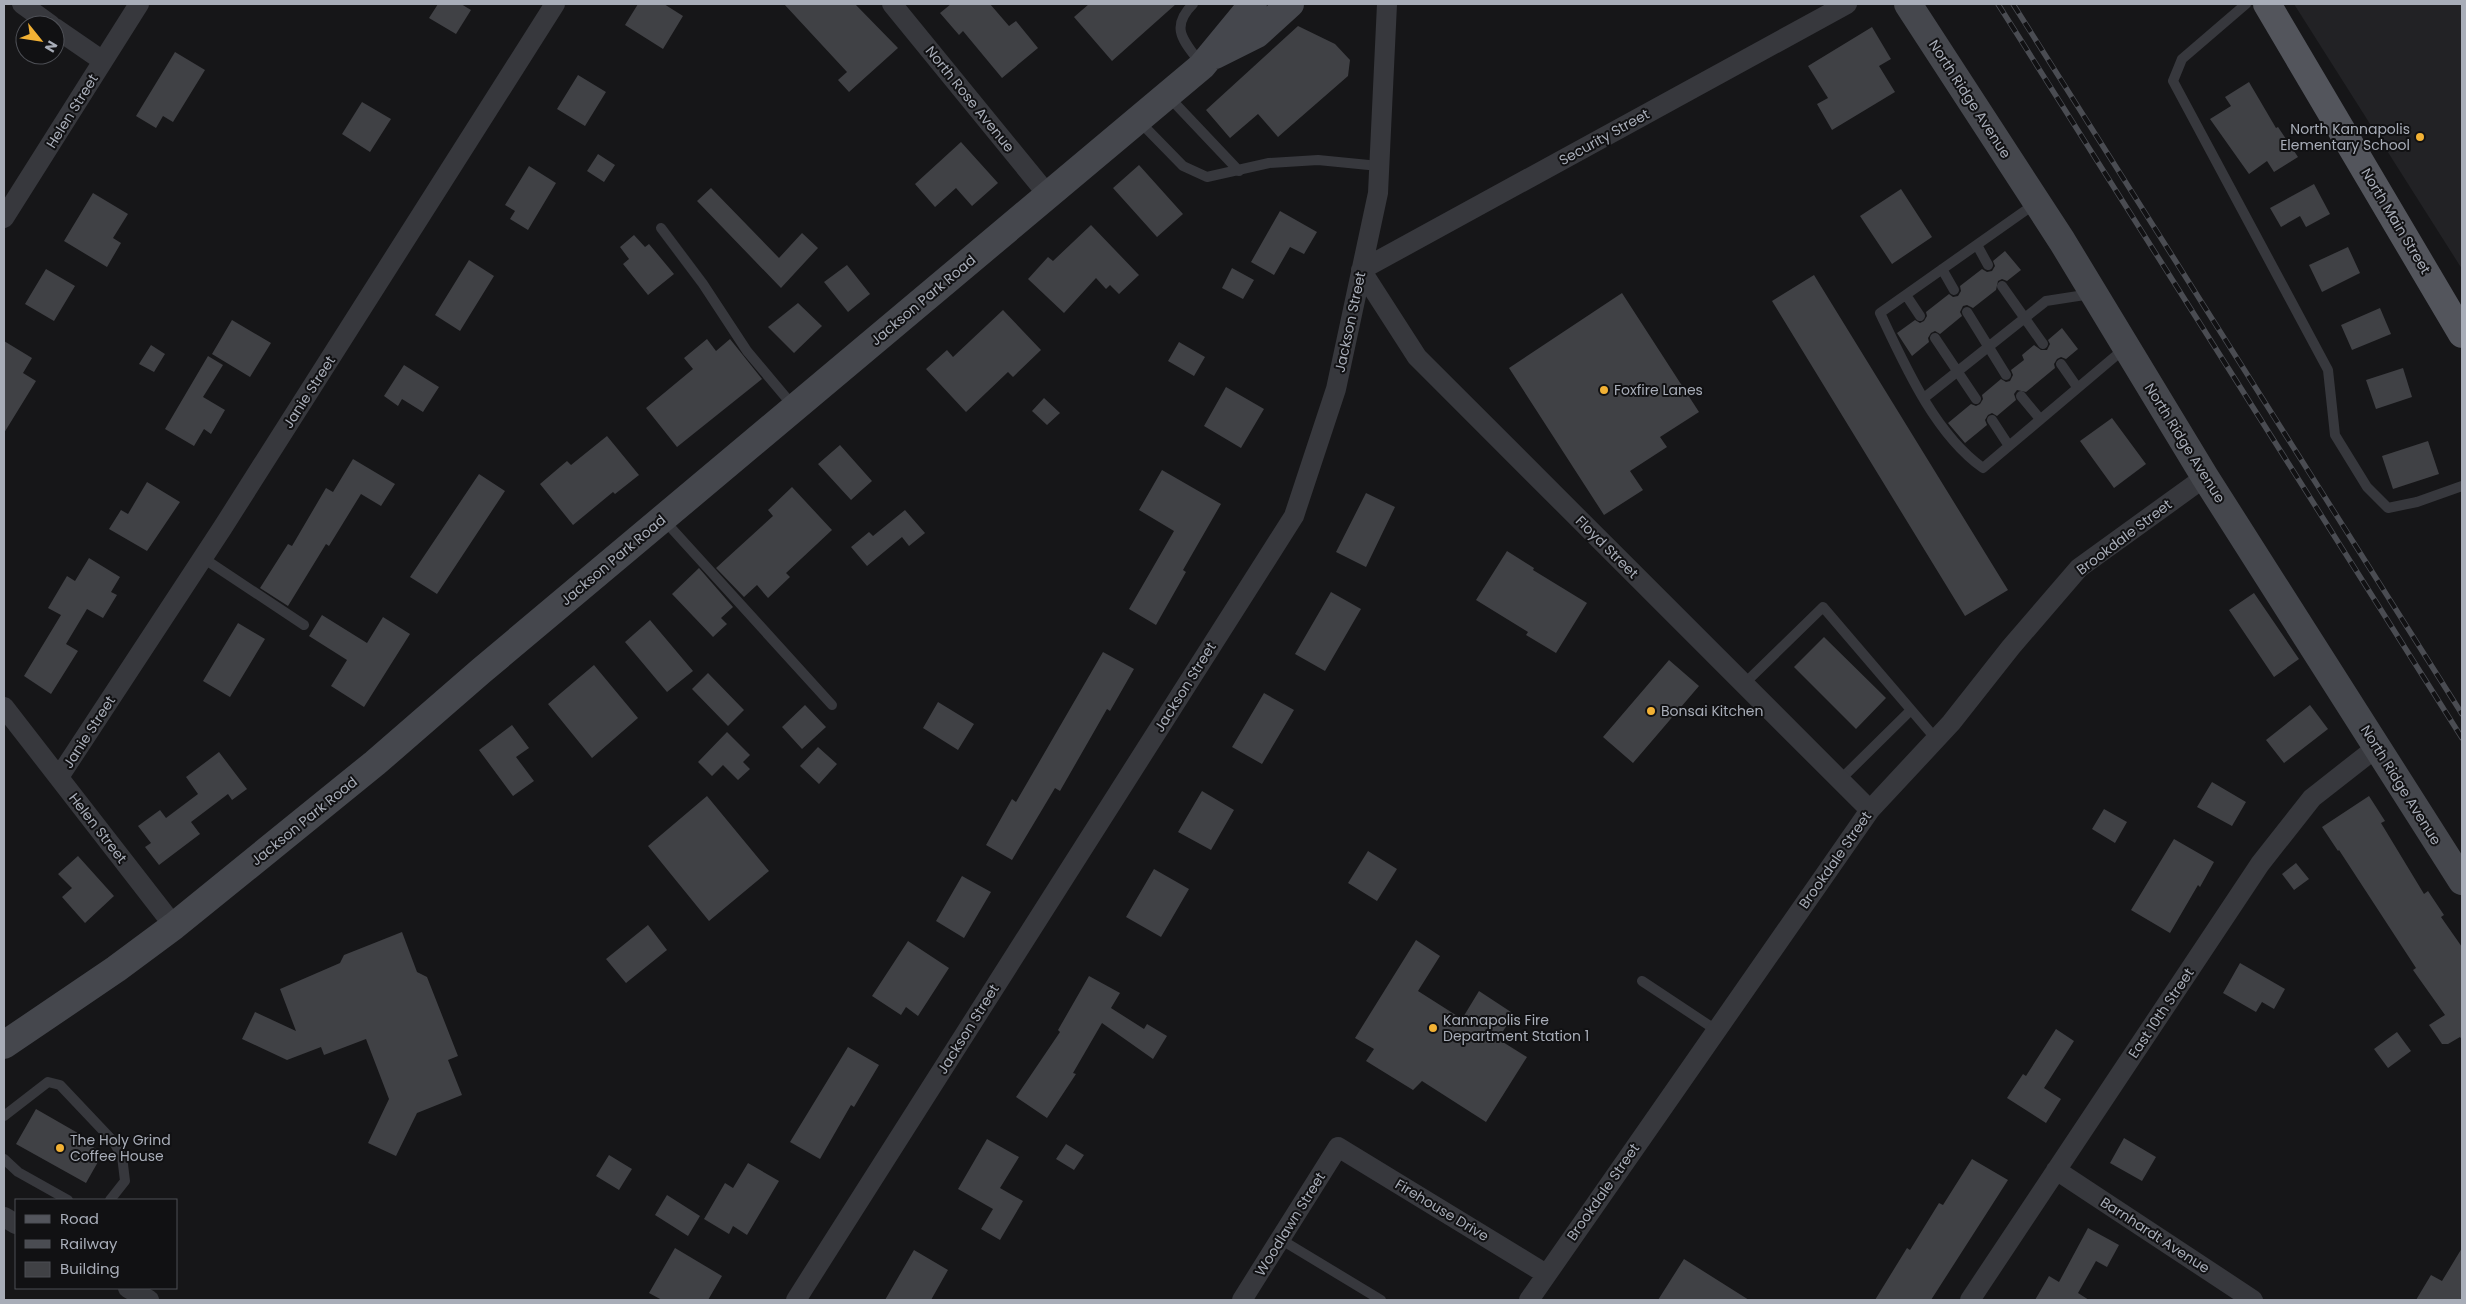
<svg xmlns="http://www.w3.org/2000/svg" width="2466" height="1304" viewBox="0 0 2466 1304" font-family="Poppins,sans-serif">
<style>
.built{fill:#222225}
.building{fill:#404145}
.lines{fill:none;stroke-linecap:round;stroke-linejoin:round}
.lane{stroke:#37383d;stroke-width:10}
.street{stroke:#37383d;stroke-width:20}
.secondary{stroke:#45474d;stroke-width:28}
.primary{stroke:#53555c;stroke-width:28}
.rail-casing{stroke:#4a4c52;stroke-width:5.5}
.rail{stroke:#111113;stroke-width:4;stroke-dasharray:11;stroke-linecap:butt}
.poi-dot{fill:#f2b134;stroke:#111113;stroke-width:2}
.labels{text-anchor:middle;stroke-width:4;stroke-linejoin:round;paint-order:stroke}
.street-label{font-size:14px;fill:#a8adb8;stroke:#111113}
.poi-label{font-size:14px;fill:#a8adb8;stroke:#111113;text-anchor:start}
</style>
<rect width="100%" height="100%" fill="#161618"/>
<!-- built -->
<path class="built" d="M2294 4H2462V269Z"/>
<!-- building -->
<path class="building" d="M438 4H461L471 10 456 34 429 18Z
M638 4H664L683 16 663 49 625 25Z
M784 4H855L898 48 849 92 838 80 847 72Z
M951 4H990L1009 26 1016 21 1038 48 1002 78 963 31 959 35 940 13Z
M1089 4H1176L1112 61 1074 17Z
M1298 26 1335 44 1350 60 1348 76 1278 137 1258 114 1230 138 1206 110Z
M1872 27 1891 59 1879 66 1895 92 1832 130 1817 104 1828 98 1808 66Z
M175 52 205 70 173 122 163 116 156 128 136 116Z
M578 75 606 92 585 126 557 109Z
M2249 82 2276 128 2278 127 2298 157 2274 172 2267 161 2249 174 2210 119 2231 106 2225 97Z
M362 102 391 119 370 152 342 134Z
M961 142 998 183 972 206 956 188 935 207 915 184Z
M598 154 615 165 604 182 587 171Z
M1139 165 1183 214 1157 237 1113 188Z
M529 166 556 183 528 230 510 219 515 211 505 205Z
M2314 184 2330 214 2306 227 2300 216 2281 227 2270 208Z
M711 188 779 258 802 233 818 248 781 288 697 201Z
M1901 189 1932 237 1892 264 1860 216Z
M93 193 128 214 113 238 121 243 107 267 64 241Z
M1280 211 1317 232 1304 254 1290 247 1274 275 1251 262Z
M1091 225 1139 275 1119 294 1110 285 1106 289 1096 278 1064 313 1028 279 1048 257 1053 261Z
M634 235 645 247 649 244 674 274 648 295 623 264 629 259 620 247Z
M2348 247 2360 273 2322 292 2309 265Z
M2005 251 2021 270 2007 281 2002 279 1998 281 1996 290 1973 308 1967 305 1963 306 1960 312 1962 316 1940 334 1935 331 1931 333 1928 338 1929 342 1912 356 1897 333 1915 320 1920 323 1924 321 1927 316 1926 312 1949 294 1953 297 1958 296 1961 291 1960 286 1982 269 1987 272 1992 271 1995 266 1993 261Z
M469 260 494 276 460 331 435 315Z
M847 265 870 294 848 312 824 282Z
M1232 268 1254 280 1243 299 1222 288Z
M46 269 75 286 54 321 25 304Z
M1814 275 2008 590 1965 616 1772 301Z
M1622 293 1699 412 1660 437 1667 447 1630 471 1643 490 1604 515 1509 368Z
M798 303 822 326 794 353 768 327Z
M2380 308 2391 334 2352 350 2341 325Z
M1003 310 1041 350 1013 377 1008 372 966 412 926 369 947 350 953 357Z
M232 320 271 343 250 377 212 354Z
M2062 328 2078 349 2066 359 2061 357 2057 359 2054 364 2055 368 2026 392 2017 390 2014 394 2016 400 1997 416 1992 413 1988 415 1985 420 1987 425 1965 443 1948 423 1971 404 1976 406 1980 404 1983 399 1982 395 2001 379 2006 382 2010 381 2013 375 2011 370 2024 360 2022 355 2034 345 2041 350H2047L2050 344 2048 340Z
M707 339 716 351 730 339 762 379 677 447 646 408 693 369 684 358Z
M4 341 32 358 23 373 36 381 4 433Z
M1179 342 1205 357 1194 376 1168 361Z
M151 345 165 354 154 372 139 364Z
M208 356 223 365 203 397 225 410 211 434 204 429 194 446 165 429Z
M404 365 439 387 423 412 402 399 398 406 384 396Z
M2403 368 2412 397 2376 409 2366 380Z
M1226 387 1264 409 1241 448 1204 426Z
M1044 398 1060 413 1047 425 1032 411Z
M2112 418 2146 464 2114 488 2080 441Z
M607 436 639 475 615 494 613 492 573 525 540 484 567 461 571 465Z
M2428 441 2439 474 2393 489 2382 456Z
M840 445 872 481 851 500 818 464Z
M353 459 395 484 381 506 361 494 329 546 326 544 288 606 260 588 288 544 292 546 326 488 333 492Z
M1162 470 1221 504 1183 570 1186 572 1156 625 1129 609 1174 531 1139 510Z
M479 474 505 491 437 594 410 577Z
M147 482 180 502 147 551 109 529 121 510 128 514Z
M792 487 832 530 786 573 790 577 768 598 757 585 744 597 716 568 773 516 768 510Z
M1366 493 1395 507 1366 567 1336 552Z
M905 510 925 533 909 546 902 537 867 566 851 547 869 532 873 536Z
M1507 551 1534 568 1533 570 1587 603 1556 653 1526 635 1528 632 1476 600Z
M89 558 120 577 111 592 117 595 103 618 87 609 66 644 78 651 51 694 24 676 61 615 48 608 67 576 75 581Z
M699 568 733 607 721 618 727 624 713 637 672 594Z
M1331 592 1361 609 1325 671 1295 654Z
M2254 593 2299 659 2274 677 2229 610Z
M322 615 367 643 383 617 410 634 364 707 331 686 347 660 309 636Z
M650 620 693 671 667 692 625 642Z
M238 623 265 639 230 697 203 681Z
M1824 637 1886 698 1856 729 1794 667Z
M1103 652 1134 669 1110 711 1107 709 1060 791 1055 788 1012 860 986 845 1012 799 1016 802Z
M1669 660 1699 686 1633 763 1603 737Z
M594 665 638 718 592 758 548 704Z
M708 673 744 710 728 726 692 689Z
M1264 693 1294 710 1262 764 1232 747Z
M938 702 974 724 958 750 923 728Z
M805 705 826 727 802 749 782 727Z
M2310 705 2328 729 2284 763 2266 740Z
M512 725 529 748 516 757 534 781 513 796 479 750Z
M727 732 750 755 743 762 750 769 738 780 723 765 712 776 698 762Z
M818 747 837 764 819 784 800 766Z
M219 752 247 789 232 800 228 794 191 822 200 834 159 865 145 847 151 843 138 826 160 810 166 818 198 794 186 777Z
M2212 782 2246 802 2232 826 2197 807Z
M1202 791 1234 810 1211 850 1178 832Z
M707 796 769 871 709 921 648 846Z
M2369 796 2385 821 2381 823 2424 894 2428 891 2444 915 2441 917 2462 947V1040L2460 1037 2448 1044H2442L2429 1025 2445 1015 2413 970 2416 968 2339 850 2338 851 2322 827Z
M2104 809 2127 822 2115 843 2092 829Z
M2174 839 2214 862 2200 887 2198 885 2170 933 2131 910Z
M1368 851 1397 869 1377 901 1348 883Z
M78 856 114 896 85 923 62 897 72 888 58 874Z
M2296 863 2309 879 2294 890 2282 874Z
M1154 869 1189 889 1161 937 1126 917Z
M962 876 991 892 964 938 936 921Z
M648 925 667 950 626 983 606 959Z
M402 932 417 972 427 977 458 1056 448 1060 462 1095 417 1113 396 1156 368 1143 389 1099 366 1039 324 1055 321 1047 287 1060 242 1039 255 1012 296 1031 280 989 340 963 344 955Z
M1416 940 1440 956 1418 991 1462 1019 1479 991 1514 1014 1498 1039 1527 1057 1486 1122 1422 1081 1413 1090 1366 1061 1374 1049 1355 1038Z
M908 941 949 968 918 1016 906 1007 901 1015 872 996Z
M2240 963 2285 989 2274 1009 2262 1002 2256 1012 2223 993Z
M1089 976 1120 993 1111 1008 1144 1029 1147 1024 1167 1036 1153 1059 1102 1023 1073 1073 1076 1074 1047 1118 1016 1097 1060 1032 1058 1030Z
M2056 1029 2074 1041 2044 1088 2061 1099 2046 1123 2007 1098 2023 1074 2026 1076Z
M2397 1032 2411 1051 2388 1068 2374 1049Z
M848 1047 879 1065 854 1107 851 1105 820 1159 790 1142Z
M36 1109 90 1140 88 1144 103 1153 86 1183 16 1144Z
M2124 1138 2156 1157 2142 1181 2110 1163Z
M987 1139 1019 1157 1000 1188 1023 1201 1000 1240 981 1229 993 1209 958 1189Z
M1066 1144 1084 1155 1074 1170 1056 1159Z
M609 1155 632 1169 619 1190 596 1176Z
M1972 1159 2008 1180 1931 1300H1875L1907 1248 1910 1250 1939 1203 1943 1205Z
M748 1163 779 1181 747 1235 733 1226 729 1234 704 1219 725 1183 733 1188Z
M667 1195 700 1216 688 1236 655 1215Z
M2088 1228 2119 1245 2107 1267 2096 1261 2078 1293 2089 1300H2035L2049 1276 2059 1282Z
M675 1248 722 1276 708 1300H662L649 1293Z
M2462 1248V1300H2416L2431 1275 2442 1281Z
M914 1250 948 1270 931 1300H885Z
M1684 1259 1749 1300H1658Z"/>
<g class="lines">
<!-- lane -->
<path class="lane" d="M1193 4C1169 28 1184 41 1201 64
M2246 4 2182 59 2173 81 2328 370 2335 435 2367 487 2388 508 2417 502 2462 486
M1168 96 1239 171
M1139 121 1183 166 1207 177 1269 163 1318 160 1379 166
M2036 203 1880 313C1905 366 1935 434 1983 468L2125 348
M661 228 703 284 747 351 794 407
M1977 245 1988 265
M1942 269 1954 290
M2002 286 2043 344
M1906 295 1920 316
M1967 312 2006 375
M1935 338 1976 399
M2061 364 2077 387
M2021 396 2040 419
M1924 398 2046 301 2091 294
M1992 420 2009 446
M663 519 832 705
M203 558 304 625
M1744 684 1823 607 1936 739
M1840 780 1911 710
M1642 981 1716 1030
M4 1116 48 1082 60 1085 113 1141 122 1156 125 1181 110 1200
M4 1159 18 1172 68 1200
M1280 1239 1381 1300"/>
<!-- street -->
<path class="street" d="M22 4 51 25
M892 4 1048 195
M1847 4 1361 270 1417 357 1870 810
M55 28 103 61
M4 218 139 4
M4 707 174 926
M59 777 223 527 555 4
M2056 1170 2253 1300
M4 1217 16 1224
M128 1288 149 1300
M796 1300 1294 516 1336 389 1378 193 1387 4
M1242 1300 1338 1147 1546 1274
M1529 1300 1870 810 1951 723 2011 647 2079 568 2205 477
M1970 1300 2260 864 2312 798 2377 747"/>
<!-- secondary -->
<path class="secondary" d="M1908 4 2062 241 2205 477 2462 881
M1215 55 1257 34 1290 4
M4 1045 116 969 174 926 375 763 481 671 1202 66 1253 4"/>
<!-- primary -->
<path class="primary" d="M2267 4 2462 334"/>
<defs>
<path id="rail" d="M1998 4 2462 738
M2013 4 2462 714"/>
</defs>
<!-- rail casing -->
<use href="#rail" class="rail-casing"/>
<!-- rail -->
<use href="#rail" class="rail"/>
</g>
<!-- markers -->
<g class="poi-dot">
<circle cx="2420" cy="137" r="5"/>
<circle cx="1604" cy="390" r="5"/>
<circle cx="1651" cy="711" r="5"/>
<circle cx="1433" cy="1028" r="5"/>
<circle cx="60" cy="1148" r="5"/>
</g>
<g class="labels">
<!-- street labels -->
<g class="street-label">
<text transform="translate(970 99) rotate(51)" y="5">North Rose Avenue</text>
<text transform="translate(1970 99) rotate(57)" y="5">North Ridge Avenue</text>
<text transform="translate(72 111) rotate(-58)" y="5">Helen Street</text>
<text transform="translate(1604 137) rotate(-29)" y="5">Security Street</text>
<text transform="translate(2396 221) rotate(59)" y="5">North Main Street</text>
<text transform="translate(923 300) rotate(-40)" y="5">Jackson Park Road</text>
<text transform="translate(1350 322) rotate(-78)" y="5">Jackson Street</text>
<text transform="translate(309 392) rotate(-57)" y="5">Janie Street</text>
<text transform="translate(2185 443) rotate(58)" y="5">North Ridge Avenue</text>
<text transform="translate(2124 537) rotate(-37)" y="5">Brookdale Street</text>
<text transform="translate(1607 547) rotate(45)" y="5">Floyd Street</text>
<text transform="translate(613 560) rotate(-40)" y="5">Jackson Park Road</text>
<text transform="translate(1185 687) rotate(-58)" y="5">Jackson Street</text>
<text transform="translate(89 732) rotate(-57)" y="5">Janie Street</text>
<text transform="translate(2401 785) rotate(58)" y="5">North Ridge Avenue</text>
<text transform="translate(304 821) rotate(-39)" y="5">Jackson Park Road</text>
<text transform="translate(98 828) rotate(52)" y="5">Helen Street</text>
<text transform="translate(1835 860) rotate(-55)" y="5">Brookdale Street</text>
<text transform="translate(2161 1013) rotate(-56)" y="5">East 10th Street</text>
<text transform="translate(968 1029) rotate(-58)" y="5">Jackson Street</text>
<text transform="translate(1603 1192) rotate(-55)" y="5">Brookdale Street</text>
<text transform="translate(1442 1210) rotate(31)" y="5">Firehouse Drive</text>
<text transform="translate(1290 1224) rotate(-58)" y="5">Woodlawn Street</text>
<text transform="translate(2155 1235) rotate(33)" y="5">Barnhardt Avenue</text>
</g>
<!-- poi labels -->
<g class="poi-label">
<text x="2410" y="134" text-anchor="end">North Kannapolis<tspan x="2410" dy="16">Elementary School</tspan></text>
<text x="1614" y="395">Foxfire Lanes</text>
<text x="1661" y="716">Bonsai Kitchen</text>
<text x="1443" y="1025">Kannapolis Fire<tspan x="1443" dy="16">Department Station 1</tspan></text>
<text x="70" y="1145">The Holy Grind<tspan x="70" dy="16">Coffee House</tspan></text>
</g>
</g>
<!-- border -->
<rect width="2466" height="1304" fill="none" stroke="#a8adb8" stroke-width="10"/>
<!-- legend -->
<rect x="15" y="1199" width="162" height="90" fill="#111113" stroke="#4d4f55"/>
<rect x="25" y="1215" width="25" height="8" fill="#53555c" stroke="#4d4f55"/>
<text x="60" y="1224" font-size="15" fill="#a8adb8">Road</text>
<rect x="25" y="1240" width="25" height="8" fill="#4a4c52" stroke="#4d4f55"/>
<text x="60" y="1249" font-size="15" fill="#a8adb8">Railway</text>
<rect x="25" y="1262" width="25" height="15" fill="#404145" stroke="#4d4f55"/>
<text x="60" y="1274" font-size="15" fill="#a8adb8">Building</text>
<!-- north arrow -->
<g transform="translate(40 40) rotate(120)"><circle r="24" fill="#111113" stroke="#4d4f55"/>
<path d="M0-4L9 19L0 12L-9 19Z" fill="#f2b134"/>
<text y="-8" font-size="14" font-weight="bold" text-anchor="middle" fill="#a8adb8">N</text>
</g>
</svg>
